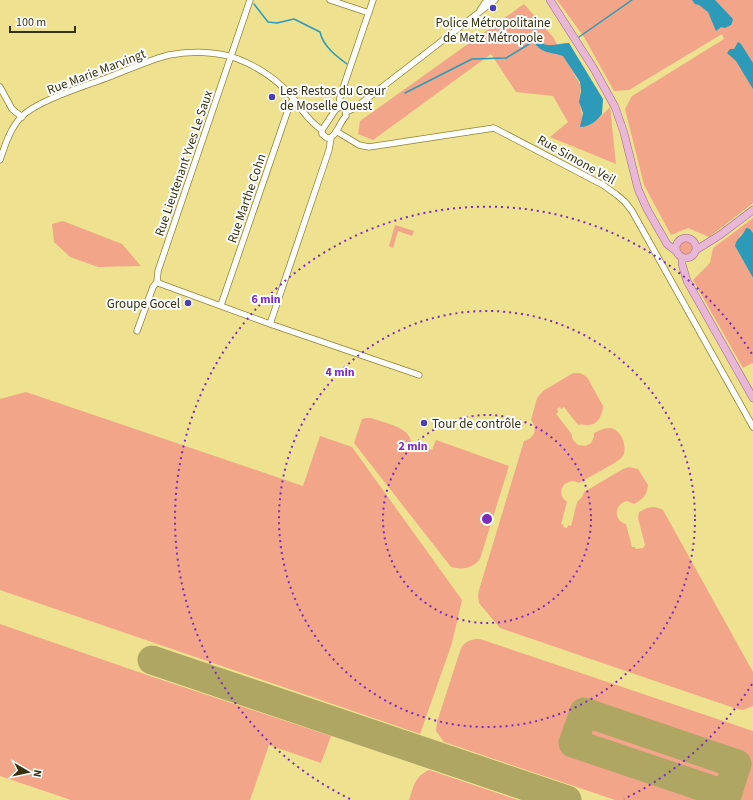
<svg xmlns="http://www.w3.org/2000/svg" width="753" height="800" viewBox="0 0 753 800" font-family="'Source Sans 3',sans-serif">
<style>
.green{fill:#f2a589}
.water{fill:#2c9ab8}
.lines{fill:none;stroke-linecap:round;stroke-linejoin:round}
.stream{stroke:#2c9ab8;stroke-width:1.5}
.runway{stroke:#afa664;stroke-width:29}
.minor-casing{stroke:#8f8331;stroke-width:7}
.major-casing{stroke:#a0687f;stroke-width:8}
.minor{stroke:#fff;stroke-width:5.5}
.major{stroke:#e8b6d7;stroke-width:7}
.ring{fill:none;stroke:#7b2cbf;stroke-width:2;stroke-dasharray:2 4}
.poi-dot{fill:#4b3fb6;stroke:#fff;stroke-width:1.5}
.labels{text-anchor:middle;stroke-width:4;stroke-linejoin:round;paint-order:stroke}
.poi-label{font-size:13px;fill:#36310f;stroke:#fff;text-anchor:start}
.street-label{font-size:13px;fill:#36310f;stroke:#fff}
.centre{fill:#7b2cbf;stroke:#fff;stroke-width:2}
.ring-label{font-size:12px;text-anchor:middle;font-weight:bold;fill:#7b2cbf;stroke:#fff;stroke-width:4;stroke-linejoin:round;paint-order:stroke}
</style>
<rect width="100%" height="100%" fill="#eee291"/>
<!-- green -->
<path class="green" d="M557 0H753V203L709 237 688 228 671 235 644 185 625 109 632 96 724 39 722 34 629 90 614 91 584 37Z
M524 4 553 37 580 84C581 91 579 97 580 104 581 111 583 115 581 123L590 125 600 117 610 107 616 164 550 137 568 122 553 96 516 92 491 54 373 140 358 134 360 121Z
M753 218V233L750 229 740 235 736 248 753 278V364L752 363 743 368 693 280 710 263 713 248Z
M63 221 122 244 141 266 98 267 70 257 54 242 52 224Z
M395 225 414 231 412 236 398 231 393 248 389 246Z
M679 248a7 7 0 1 1 14 0a7 7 0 1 1-14 0Z
M573 373H580L587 377 603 406C603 414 598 425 588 425 584 425 582 424 578 425L564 407 561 409 560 407 557 409 558 412 556 414 571 433 573 440 578 445 585 446 591 443 594 437V433C598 431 604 428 609 428 621 428 629 448 622 457 617 463 587 478 579 483 565 476 554 493 567 502L561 524 564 525 563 527 567 528 568 525 571 526 577 502 582 497 584 492 623 469 629 467 638 469 648 485C647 495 643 499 634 504L627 501C614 504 613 520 626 524L632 547H635L636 549 643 548 645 545 638 518 639 512C648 507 653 505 663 510L753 672V706L743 710 737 709 500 628 479 603 478 596 479 590 524 441C535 438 538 429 531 420L537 398 543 391Z
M26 392 303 486 320 436 352 447 462 600 452 643 420 734 0 590V399Z
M366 418H371C384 423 411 427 411 443L432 450 436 440 509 466 480 559C471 569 463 570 451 567L354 443 362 419Z
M0 624 147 675 331 736 321 763 269 745 250 800H71L0 776Z
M476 639H480L753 731V800H615L444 742 436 731 437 722 461 648C465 642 469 640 476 639Z
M429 770 518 800H409C414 786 414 777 429 770Z"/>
<!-- water -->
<path class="water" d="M692 0H715L732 18 733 20 731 25 725 28 721 27 716 31 708 12 699 5 695 4Z
M536 36C543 51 558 43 569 43L603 99 602 114C597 121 589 127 580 127L583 113 579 102 581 91 580 82 563 56C549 51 543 55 533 41L534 37Z
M738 42 741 44 753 63V89L736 61 727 53 730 49H734Z
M746 228 750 229 753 233V278L735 246C736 238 744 235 746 228Z"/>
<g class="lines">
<!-- stream -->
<path class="stream" d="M254 4 268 22 277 23 294 19 320 32C323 46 336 56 347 64
M579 37 632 0
M405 93 472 59 506 58 534 41"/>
<!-- runway -->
<path class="runway" d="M152 660 567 800
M584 712 737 764 727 795 573 743Z"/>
<defs>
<path id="minor" d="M330 0 369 13
M480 10 487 0
M0 87 12 109 22 117
M342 106 345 108 346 116C339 122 337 138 327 138L322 134V130L336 109Z
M339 107 340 97 373 0
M346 112 355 108 495 0
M336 131 359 145 369 147 494 128 603 185 617 195 625 202 632 211 753 427
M0 160C5 145 10 129 21 117 38 100 86 86 109 77 128 70 148 60 169 55 190 51 217 51 238 59 258 67 278 80 292 97 301 109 310 122 322 130
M157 282 161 284 270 324 419 375
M221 305 290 104 294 99
M270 324 329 150 331 138
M137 331 153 287 157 282 158 271 250 0"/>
<path id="major" d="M550 0 594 69 615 107 624 133 638 189 647 209 667 244 676 251
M676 248a10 10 0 1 1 20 0a10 10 0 1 1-20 0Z
M696 250 720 235 753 210
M682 257V264L687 281 753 398"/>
</defs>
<!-- minor casing -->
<use href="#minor" class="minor-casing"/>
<!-- major casing -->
<use href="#major" class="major-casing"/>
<!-- minor -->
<use href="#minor" class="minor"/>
<!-- major -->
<use href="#major" class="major"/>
</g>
<!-- distance rings -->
<g class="ring">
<circle cx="487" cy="519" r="104"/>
<circle cx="487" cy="519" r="208"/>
<path d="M752 684A312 312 0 0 1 624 799M350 799A312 312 0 1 1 752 354"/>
</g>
<!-- markers -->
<g class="poi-dot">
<circle cx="493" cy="8" r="4"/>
<circle cx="272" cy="97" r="4"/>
<circle cx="188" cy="303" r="4"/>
<circle cx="424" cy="423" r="4"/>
</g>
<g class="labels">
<!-- poi labels -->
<g class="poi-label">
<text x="493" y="27" text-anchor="middle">Police Métropolitaine<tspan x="493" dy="15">de Metz Métropole</tspan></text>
<text x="280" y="95">Les Restos du Cœur<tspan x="280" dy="15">de Moselle Ouest</tspan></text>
<text x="180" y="308" text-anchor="end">Groupe Gocel</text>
<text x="432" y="428">Tour de contrôle</text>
</g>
<!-- street labels -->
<g class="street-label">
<text transform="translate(96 71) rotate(-21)" y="5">Rue Marie Marvingt</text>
<text transform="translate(577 159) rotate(29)" y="5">Rue Simone Veil</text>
<text transform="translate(183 163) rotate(-71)" y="5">Rue Lieutenant Yves Le Saux</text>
<text transform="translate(246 198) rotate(-71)" y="5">Rue Marthe Cohn</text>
</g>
</g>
<circle cx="487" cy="519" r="6" class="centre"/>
<g class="ring-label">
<text x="266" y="303">6 min</text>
<text x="340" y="376">4 min</text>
<text x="413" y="450">2 min</text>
</g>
<!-- north arrow -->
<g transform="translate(28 772) rotate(99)" stroke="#ffffff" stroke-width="3" paint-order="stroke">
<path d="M0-3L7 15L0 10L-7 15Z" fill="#36310f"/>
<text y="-6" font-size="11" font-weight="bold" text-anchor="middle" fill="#36310f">N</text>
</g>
<!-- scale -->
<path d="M10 26v6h65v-6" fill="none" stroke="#36310f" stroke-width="2"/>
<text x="16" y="26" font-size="12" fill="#36310f" stroke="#ffffff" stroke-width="3" paint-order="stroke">100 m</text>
</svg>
